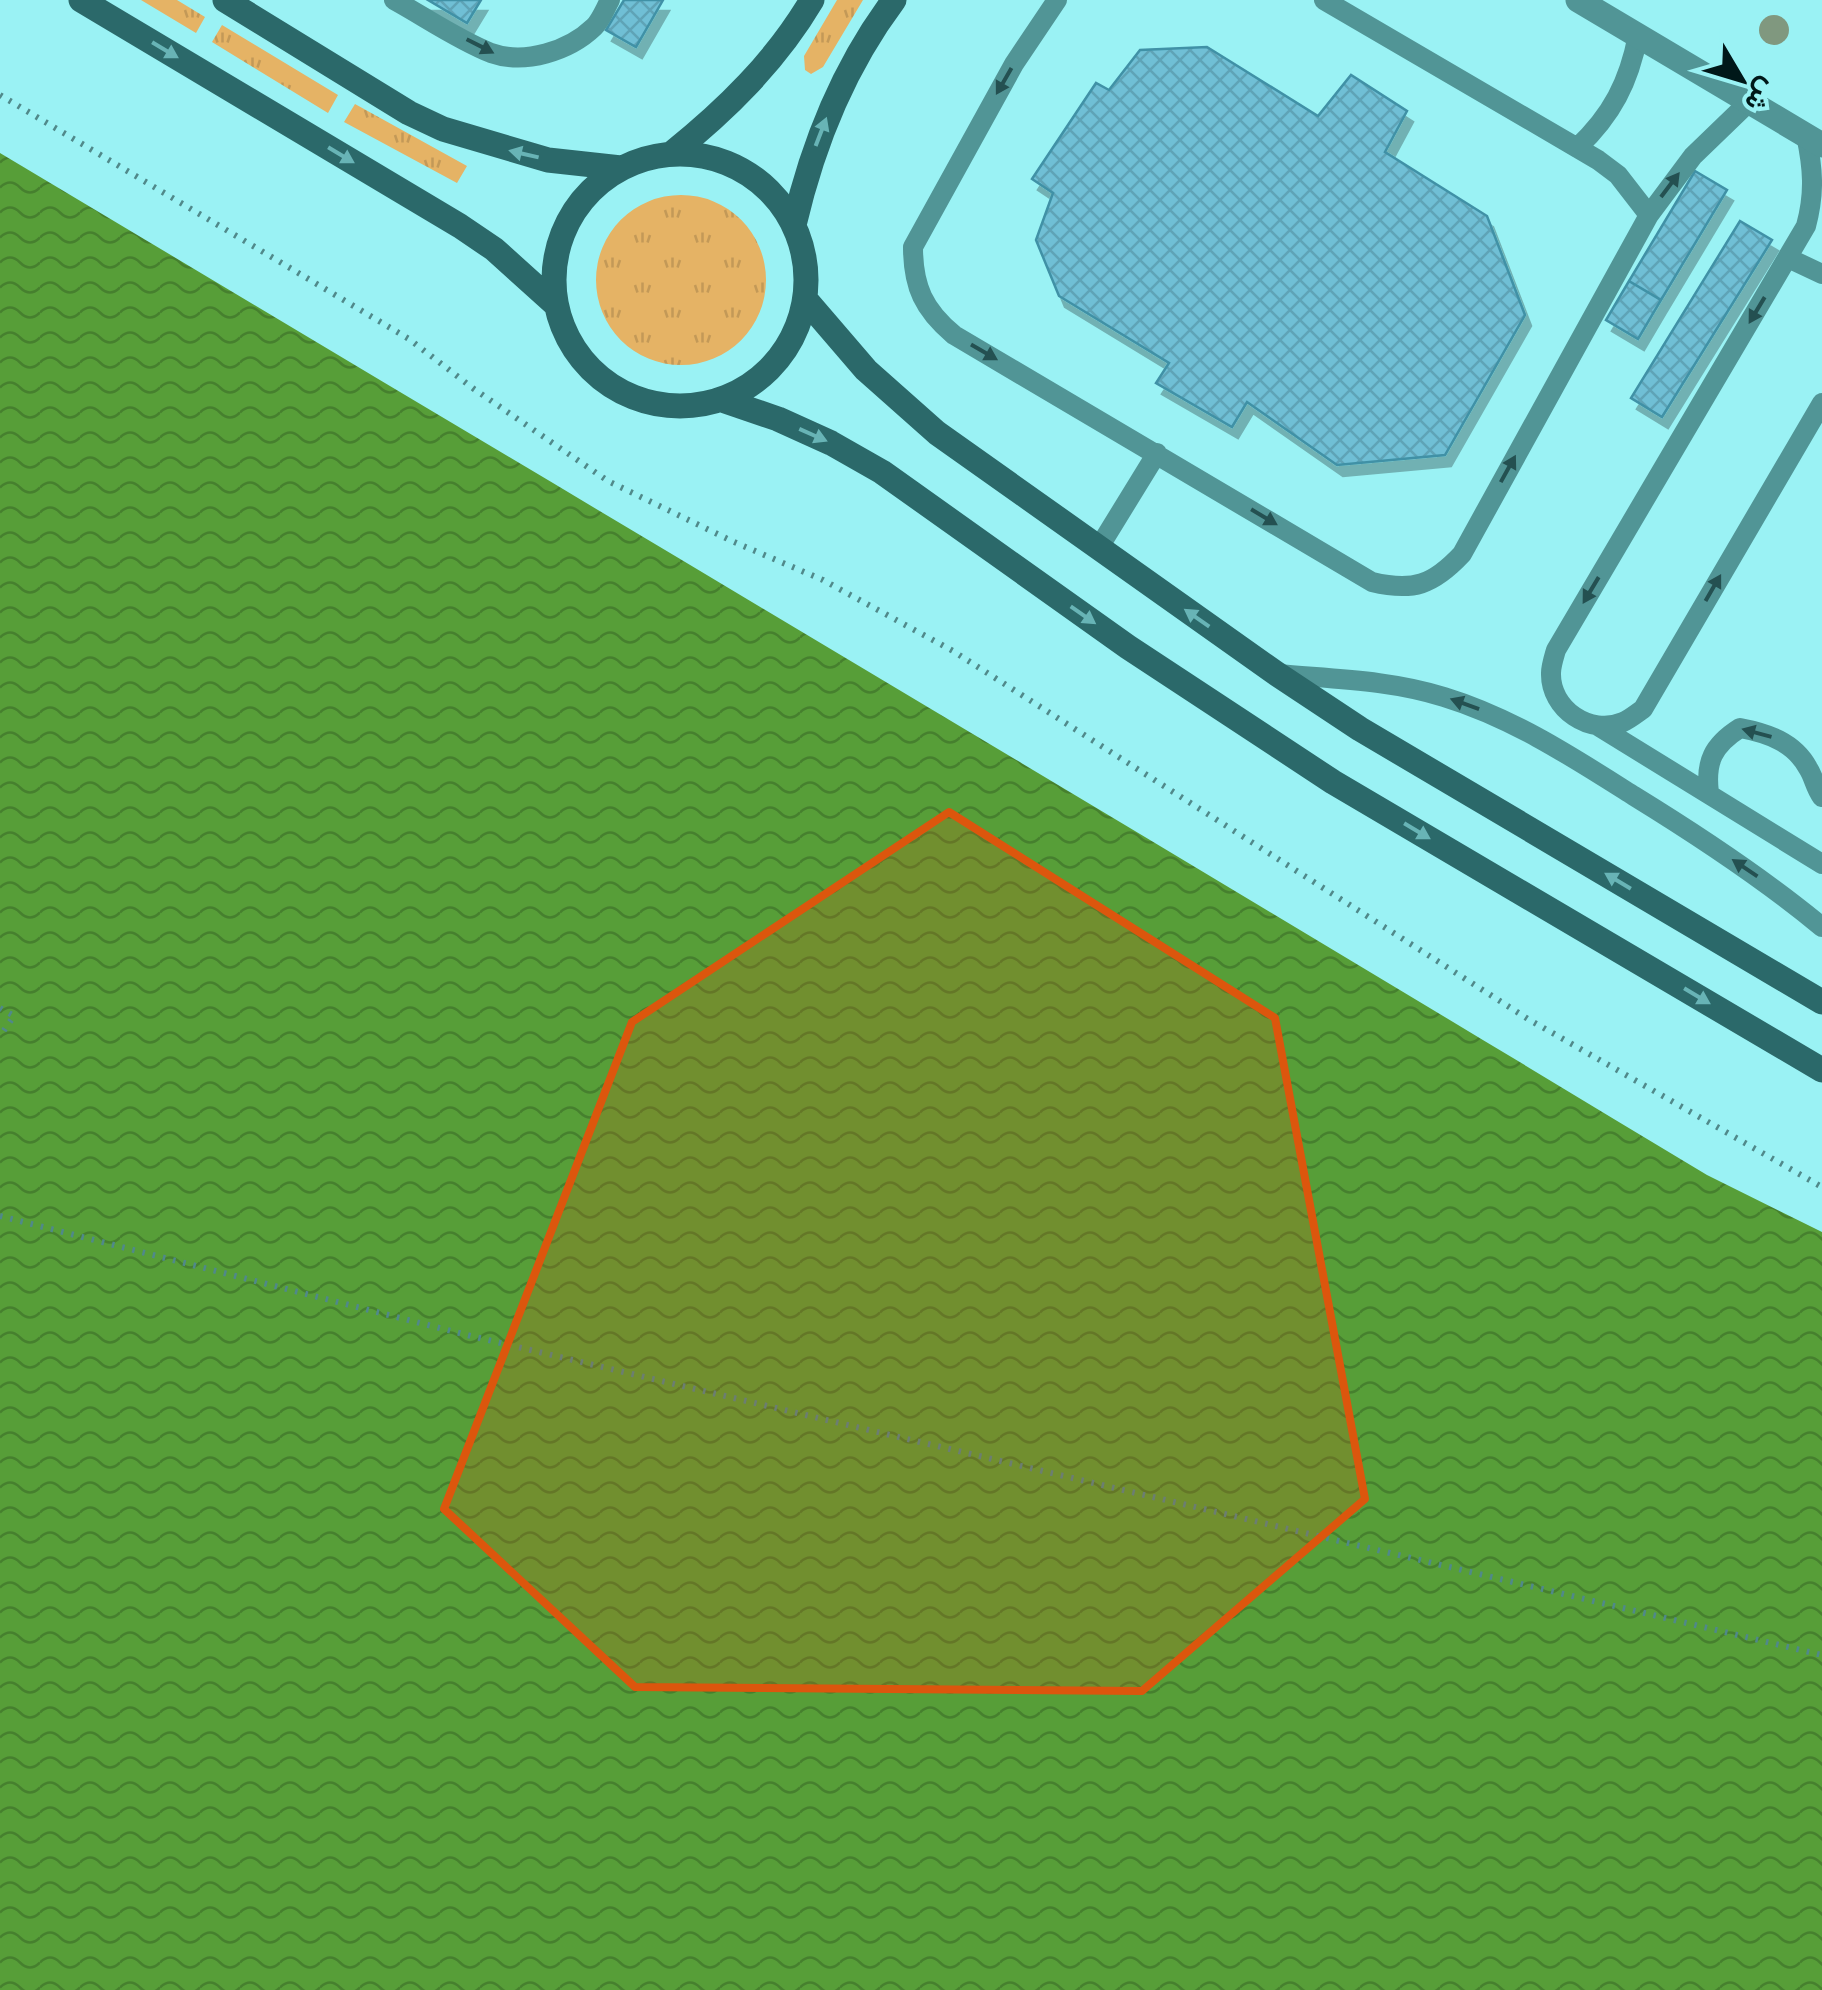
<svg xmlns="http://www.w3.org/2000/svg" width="1822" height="1990" viewBox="0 0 1822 1990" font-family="Helvetica,Vazirmatn,sans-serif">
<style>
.grass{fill:url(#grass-tufts)}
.water{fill:url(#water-waves)}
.building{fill:url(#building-cross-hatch);stroke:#4091a6;stroke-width:2.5;filter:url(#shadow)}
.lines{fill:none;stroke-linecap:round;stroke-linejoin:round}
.path{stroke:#50898a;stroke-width:6;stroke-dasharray:2.5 8;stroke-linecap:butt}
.lane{stroke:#519596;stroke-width:20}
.street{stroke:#519596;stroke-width:25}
.secondary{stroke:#2b696a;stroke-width:25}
.tree{fill:#80987f}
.oneway{fill:#245051}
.oneway2{fill:#68b4b6}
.marked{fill:#dc560d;fill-opacity:0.2;stroke:#dc560d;stroke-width:8;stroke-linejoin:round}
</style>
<defs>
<pattern id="grass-tufts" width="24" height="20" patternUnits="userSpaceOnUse" patternTransform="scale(2.5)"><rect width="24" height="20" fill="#e5b365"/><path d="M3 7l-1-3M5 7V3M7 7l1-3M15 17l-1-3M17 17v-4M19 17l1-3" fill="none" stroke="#c39957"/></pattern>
<pattern id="water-waves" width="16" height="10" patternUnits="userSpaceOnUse" patternTransform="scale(2.5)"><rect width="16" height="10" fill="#579e38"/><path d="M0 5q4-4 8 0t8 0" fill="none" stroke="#46802e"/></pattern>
<pattern id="building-cross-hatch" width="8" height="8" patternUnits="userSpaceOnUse" patternTransform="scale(2.5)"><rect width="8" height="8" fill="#6fbfd5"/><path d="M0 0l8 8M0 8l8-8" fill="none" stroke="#5ea3b6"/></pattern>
<filter id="shadow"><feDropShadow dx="6" dy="11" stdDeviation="0" flood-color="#0004"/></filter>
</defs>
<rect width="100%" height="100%" fill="#9af2f4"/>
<!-- grass -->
<path class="grass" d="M141 0H177L205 17 196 33Z
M837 0H863L823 67 811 74 805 70 804 56Z
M222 25 338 95 328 113 212 42Z
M355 104 467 166 457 183 344 122Z
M596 280a85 85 0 1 1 170 0a85 85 0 1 1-170 0Z"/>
<!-- water -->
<path class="water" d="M0 153C569 493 1139 832 1707 1175L1822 1232V1990H0Z"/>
<!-- building -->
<path class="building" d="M428 0H481L467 23Z
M624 0H663L636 47 606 30Z
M1207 47 1318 116 1351 75 1407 111 1385 152 1487 216 1525 315 1445 455 1337 465 1247 402 1232 427 1156 383 1169 363 1059 296 1036 240 1053 193 1032 179 1096 83 1109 90 1140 50Z
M1695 171 1727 190 1661 300 1629 281Z
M1740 221 1772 240 1662 417 1631 398Z
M1629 281 1661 300 1638 339 1606 320Z"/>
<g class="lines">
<!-- path -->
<path class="path" d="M0 95 409 339 474 389 608 481 734 542 823 580 953 651 1528 1019 1822 1187
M0 1008 14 1016 0 1036
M0 1216 471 1336 1822 1655"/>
<!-- lane -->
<path class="lane" d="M394 0C425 17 458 40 491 53 525 65 569 51 594 27 601 20 605 9 610 0
M1057 0 1014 64 913 247C913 287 924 310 954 335L1372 582C1413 592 1433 585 1462 554L1649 215 1618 175 1598 160 1324 0
M1806 135C1813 168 1815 193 1806 226L1556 650C1554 657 1551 666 1551 673 1550 709 1590 736 1623 722 1630 719 1637 713 1643 709L1822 403
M1577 148C1612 115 1629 82 1638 35
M1649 215 1693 156 1750 101
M1788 258 1822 274
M1098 549 1157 453
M1278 674C1333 679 1391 680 1444 697 1513 718 1574 758 1634 796 1699 836 1763 878 1822 927
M1598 726 1822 864
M1709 793C1705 762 1713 745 1740 728 1767 733 1794 742 1808 768 1814 777 1815 788 1822 797"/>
<!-- street -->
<path class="street" d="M1578 0 1822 145"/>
<!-- secondary -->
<path class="secondary" d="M81 0 460 226 494 249 555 304
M225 0 409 113 443 129 548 160 621 168
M554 280a126 126 0 1 1 252 0a126 126 0 1 1-252 0Z
M671 154C726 110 776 61 812 0
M794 225C813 143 843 68 894 0
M805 299 866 370 937 433 1277 674 1360 729 1822 1002
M722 400 778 419 831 443 882 472 1128 647 1333 782 1822 1070"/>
</g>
<!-- trees -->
<circle class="tree" cx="1774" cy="30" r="15"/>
<!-- one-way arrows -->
<defs><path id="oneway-solid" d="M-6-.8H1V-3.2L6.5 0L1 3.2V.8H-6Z" transform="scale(2.5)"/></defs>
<g class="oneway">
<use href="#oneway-solid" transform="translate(480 46) rotate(27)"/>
<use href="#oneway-solid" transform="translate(1004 81) rotate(120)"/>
<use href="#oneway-solid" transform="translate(1670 185) rotate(-53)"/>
<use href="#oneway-solid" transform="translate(1757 310) rotate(121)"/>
<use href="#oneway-solid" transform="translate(984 352) rotate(30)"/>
<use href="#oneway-solid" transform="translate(1508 469) rotate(-61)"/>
<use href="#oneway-solid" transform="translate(1264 517) rotate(31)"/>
<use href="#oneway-solid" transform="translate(1713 588) rotate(-60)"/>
<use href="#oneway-solid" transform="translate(1591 590) rotate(121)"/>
<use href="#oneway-solid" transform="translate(1465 704) rotate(-160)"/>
<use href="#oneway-solid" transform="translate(1757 733) rotate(-165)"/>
<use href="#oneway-solid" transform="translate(1745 868) rotate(-146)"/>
</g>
<g class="oneway2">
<use href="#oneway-solid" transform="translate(165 50) rotate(31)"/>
<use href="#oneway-solid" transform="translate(821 132) rotate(-69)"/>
<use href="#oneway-solid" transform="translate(524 154) rotate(-167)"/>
<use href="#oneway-solid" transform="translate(341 155) rotate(31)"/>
<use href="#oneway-solid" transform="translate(813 435) rotate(24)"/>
<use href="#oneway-solid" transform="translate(1083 615) rotate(35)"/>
<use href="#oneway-solid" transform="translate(1197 618) rotate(-145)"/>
<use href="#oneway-solid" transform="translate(1417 831) rotate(31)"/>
<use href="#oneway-solid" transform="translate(1618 881) rotate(-149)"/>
<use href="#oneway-solid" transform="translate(1697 996) rotate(31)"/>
</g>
<!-- marked area -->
<path class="marked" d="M949 812 1275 1018 1365 1499 1142 1691 635 1687 444 1509 632 1022Z"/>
<!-- north arrow -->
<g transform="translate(1742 80) rotate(128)" stroke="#9af2f4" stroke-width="8" paint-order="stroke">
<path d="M0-8L18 38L0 25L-18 38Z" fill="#001819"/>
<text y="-15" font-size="28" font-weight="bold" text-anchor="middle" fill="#001819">ش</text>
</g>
</svg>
